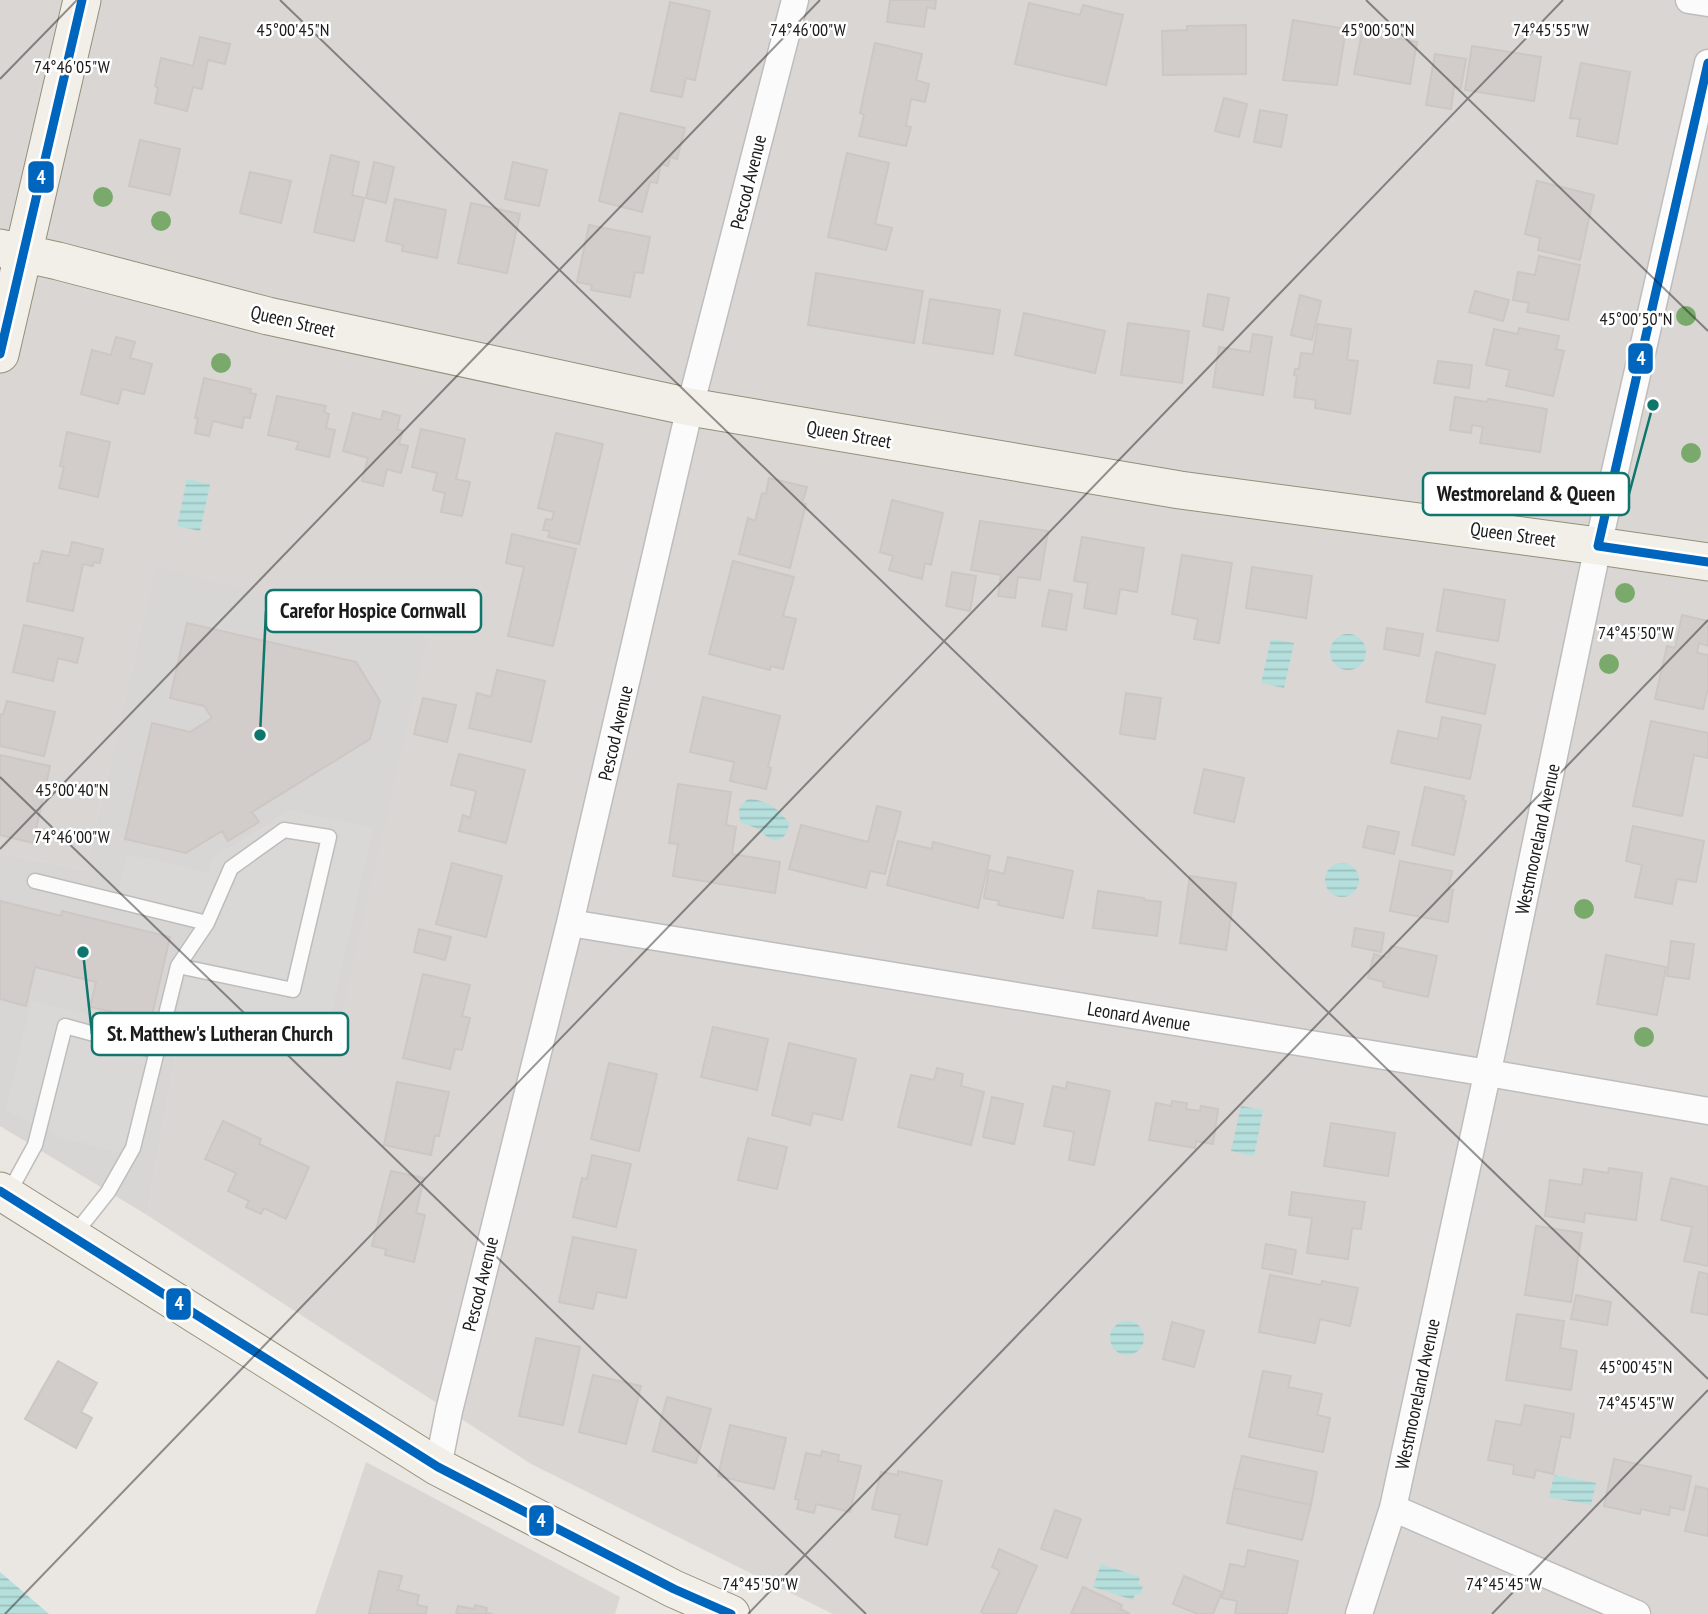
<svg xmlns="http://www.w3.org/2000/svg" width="1708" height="1614" viewBox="0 0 1708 1614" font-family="'PT Sans Narrow',sans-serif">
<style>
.residential{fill:#d9d6d4}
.religious{fill:#d8d6d4}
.parking{fill:#dad8d6}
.water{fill:url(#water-rules)}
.building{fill:#d2cdcb;stroke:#cdc7c4;stroke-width:2}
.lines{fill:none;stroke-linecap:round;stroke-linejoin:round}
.lane-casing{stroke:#bfbdbc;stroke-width:17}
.street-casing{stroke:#bfbdbc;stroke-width:29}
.secondary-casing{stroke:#948f7b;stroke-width:39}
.lane{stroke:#fcfbfb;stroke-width:14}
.street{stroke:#fcfbfb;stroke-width:26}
.secondary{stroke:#f2efe8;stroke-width:37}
.bus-1-casing{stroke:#fff;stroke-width:14}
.bus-1{stroke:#0065bd;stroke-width:9}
.tree{fill:#79aa6b}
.ticks{fill:none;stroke:#1b1b1b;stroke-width:2;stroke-opacity:0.45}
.labels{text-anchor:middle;stroke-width:5;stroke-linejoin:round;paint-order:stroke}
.street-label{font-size:19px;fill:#1b1b1b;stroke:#fff}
.ticks-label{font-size:18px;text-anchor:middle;fill:#1b1b1b;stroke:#fff;stroke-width:5;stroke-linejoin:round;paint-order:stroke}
.leader{fill:none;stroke:#0f766e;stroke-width:2.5}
.callout-dot{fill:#0f766e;stroke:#fff;stroke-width:2.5}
.callout{fill:#fff;stroke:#0f766e;stroke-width:2.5}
.callout-label{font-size:21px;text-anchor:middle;font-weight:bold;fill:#1b1b1b}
.line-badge{stroke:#fff;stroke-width:2.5}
.badge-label{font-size:19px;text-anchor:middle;font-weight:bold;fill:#fff}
</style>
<defs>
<pattern id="water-rules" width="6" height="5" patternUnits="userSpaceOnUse" patternTransform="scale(1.75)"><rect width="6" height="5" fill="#b5dfdc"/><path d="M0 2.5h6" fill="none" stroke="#9bbfbc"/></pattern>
</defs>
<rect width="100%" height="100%" fill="#eae6e2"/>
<!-- residential -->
<path class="residential" d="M0 0H1708V1614H833L531 1464 147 1215 181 1026 330 1063 155 567 86 870 0 853Z
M366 1462 620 1597 615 1614H315Z"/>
<!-- religious -->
<path class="religious" d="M155 566 427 638 330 1063 181 1027 147 1215 0 1126V853L86 870Z"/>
<!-- parking -->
<path class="parking" d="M290 810 373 828 323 1051 176 1018 197 925 115 906 127 854 208 873 213 858Z
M31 1001 154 1030 127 1154 60 1137 6 1110Z"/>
<!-- water -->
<path class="water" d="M187 479 210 484 200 531 177 526Z
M1330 652a18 18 0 1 1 36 0a18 18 0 1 1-36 0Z
M1271 639 1294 643 1284 688 1261 683Z
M749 799C767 800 779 809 789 823 788 834 781 845 769 838 767 837 761 832 760 830 754 827 748 825 742 823 736 813 739 804 749 799Z
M1325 880a17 17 0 1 1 34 0a17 17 0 1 1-34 0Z
M1241 1106 1263 1110 1254 1156 1231 1151Z
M1110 1338a17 17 0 1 1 34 0a17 17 0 1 1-34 0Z
M1554 1475 1596 1483 1591 1505 1549 1497Z
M1101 1564 1140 1577 1138 1584 1143 1586 1140 1595 1135 1594 1133 1600 1093 1587Z
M0 1572 49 1614H0Z"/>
<!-- building -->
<path class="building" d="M890 0H936L935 9 927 7 924 27 887 22Z
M670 2 710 11 695 80 686 78 682 97 651 91Z
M1029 3 1080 15 1083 5 1123 15 1106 85 1015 64Z
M1293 20 1346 29 1337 85 1283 80Z
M1246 25V74L1163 75 1162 31 1187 30V26Z
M1362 32 1417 42 1410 84 1354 74Z
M200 37 230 44 225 64 208 60 202 89 193 87 187 111 155 103 158 88 155 86 161 58 193 66Z
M875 43 922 54 916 80 929 84 925 102 911 99 906 126 911 127 906 146 859 136 864 115 860 113Z
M1472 46 1541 57 1534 101 1465 90Z
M1435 54 1466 59 1461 88 1454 87 1451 109 1426 105Z
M1581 63 1630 72 1617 144 1577 136 1580 119 1570 118Z
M1224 98 1247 104 1239 137 1215 131Z
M1260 110 1287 115 1281 147 1254 142Z
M620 113 685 128 677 159 670 157 668 166 661 164 657 183 650 182 642 212 599 201Z
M140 140 180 149 170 195 129 186Z
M847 153 889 163 875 224 892 228 886 250 828 237Z
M331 155 359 162 352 195 364 198 354 241 314 232Z
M374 162 394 167 386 203 366 198Z
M513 162 547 170 539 206 505 199Z
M250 172 291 181 281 223 240 213Z
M1537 181 1594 195 1580 260 1538 250 1540 238 1525 234Z
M395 199 446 210 437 258 402 251 403 245 386 241Z
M471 203 520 214 507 273 458 263Z
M589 225 650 237 643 273 635 272 630 297 591 290 592 285 577 282Z
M1539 256 1580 265 1568 320 1527 312 1529 303 1513 300 1518 272 1535 275Z
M816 273 923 291 914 343 808 325Z
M1475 291 1509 300 1503 321 1469 312Z
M1208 294 1229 298 1223 330 1203 326Z
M1300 295 1321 301 1312 340 1291 335Z
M930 299 1000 310 993 354 923 343Z
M1024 313 1105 331 1095 373 1015 355Z
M1128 323 1189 331 1182 383 1121 375Z
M1318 324 1351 329 1347 360 1358 361 1350 414 1315 408 1316 400 1294 397 1297 376 1294 375 1295 369H1299L1301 353 1313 354Z
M1519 328 1559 336 1556 349 1564 351 1553 396 1506 386 1510 370 1486 365 1494 329 1518 334Z
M1253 334 1272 337 1263 395 1213 387 1219 347 1250 352Z
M116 337 135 342 130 358 152 364 144 394 122 389 118 404 81 394 92 350 111 355Z
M1438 361 1472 365 1469 388 1434 383Z
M204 378 251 389 250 393 256 394 250 418 244 417 242 428 213 421 209 436 195 433 198 418H195Z
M277 396 326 406 324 412 329 414 326 428 335 430 329 457 296 449 299 442 268 435Z
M1455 397 1487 402 1488 399 1547 409 1540 452 1480 443 1483 427 1472 425 1471 433 1450 430Z
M383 411 400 416 397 429 403 431 399 444 408 446 401 473 387 469 383 486 362 481 368 458 343 451 353 413 381 420Z
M421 429 465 439 456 479 470 482 462 516 441 512 445 493 433 490 437 473 412 467Z
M67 432 110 442 98 497 59 488 64 467 60 466Z
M556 433 603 444 579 544 548 537 550 531 543 530 546 519 552 520 554 512 538 508Z
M769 478 807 487 802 503 806 504 790 568 739 554 748 518 755 521 762 493 766 494Z
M892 500 943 513 931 565 925 563 922 579 889 570 893 556 880 552Z
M980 521 1048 531 1040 580 1018 577 1015 598 998 596 1001 575 971 570Z
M512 534 576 549 553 646 508 636 524 567 506 563Z
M1082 537 1144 548 1137 592 1120 589 1116 614 1084 608 1088 583 1074 581Z
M72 542 103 549 100 563 94 562 93 566 83 564 73 611 27 601 34 563 39 564 42 551 69 556Z
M1182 555 1232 563 1219 643 1194 639 1198 619 1172 614Z
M733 561 794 577 783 616 796 619 783 669 771 666 770 670 709 654Z
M1252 567 1312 576 1306 618 1246 608Z
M952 572 976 576 970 611 946 606Z
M1444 589 1505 600 1498 641 1437 631Z
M1049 590 1072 594 1066 630 1042 626Z
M1682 615 1708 621V646L1699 643 1697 653 1708 655V688L1703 709 1655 699 1667 646 1675 648Z
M187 623 356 662 380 701 370 739 252 812 259 822 228 841 222 831 186 853 125 839 152 723 190 732 212 718 204 706 170 698Z
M24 625 83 638 77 663 58 658 53 681 13 672Z
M1387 628 1423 634 1419 656 1384 649Z
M1436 652 1495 665 1485 714 1426 702Z
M497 670 545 681 531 742 469 728 477 693 491 697Z
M1126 693 1161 698 1155 739 1120 734Z
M703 697 780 716 768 767 771 768 766 789 730 781 734 762 690 752Z
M423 698 456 705 447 742 414 734Z
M7 701 55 712 44 756 0 746V714L3 715Z
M1442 717 1481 725 1470 779 1391 763 1398 731 1438 739Z
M1651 721 1708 733V758L1694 755 1682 816 1633 806Z
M459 754 525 770 506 843 459 831 463 815 470 818 476 791 451 785Z
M0 755 50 766 33 843 0 835Z
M1204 769 1244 778 1234 822 1194 813Z
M678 784 731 792 726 825 736 827 732 854 780 862 775 893 673 876 678 844 669 843Z
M1425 787 1464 796 1463 800 1466 801 1454 855 1412 845Z
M877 806 901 812 885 874 870 871 866 888 789 869 801 825 868 842Z
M1368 826 1399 832 1394 854 1363 847Z
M1633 826 1704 841 1696 882 1677 879 1672 904 1635 897 1642 865 1626 861Z
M898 841 932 849 933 842 990 856 978 908 887 885Z
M1008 857 1073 871 1063 918 998 905 999 901 984 898 989 870 1004 874Z
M1400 861 1452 871 1448 889 1453 890 1448 922 1390 911Z
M452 863 502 876 486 937 436 924Z
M1190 876 1236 883 1226 950 1180 943Z
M1098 891 1144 898V900L1161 902 1157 936 1093 928Z
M0 901 61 916 62 911 170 937 151 1020 90 1007 96 982 35 967 26 1006 0 999Z
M1355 928 1384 933 1381 952 1352 946Z
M419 929 451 937 445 960 414 952Z
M1671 941 1694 944 1689 979 1667 976Z
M1391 946 1437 956 1428 997 1383 987 1384 982 1368 978 1374 954 1388 958Z
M1606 955 1666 967 1657 1015 1597 1004Z
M423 974 470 985 462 1016 470 1018 462 1050 455 1049 450 1069 403 1058Z
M713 1027 768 1039 757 1090 701 1077Z
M789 1043 856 1059 842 1120 813 1113 810 1125 772 1115Z
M609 1063 657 1074 639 1151 591 1139Z
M937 1068 963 1074 961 1086 984 1092 971 1145 898 1127 911 1075 934 1080Z
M397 1082 449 1092 439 1136 435 1135 431 1155 384 1145Z
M1067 1082 1110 1091 1094 1165 1069 1160 1074 1132 1044 1126 1053 1086 1066 1089Z
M992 1097 1023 1104 1014 1144 983 1137Z
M1172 1101 1187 1103 1186 1109 1200 1111 1201 1106 1218 1109 1213 1144 1196 1141 1195 1148 1149 1140 1156 1103 1171 1106Z
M223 1121 261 1139 259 1144 309 1167 286 1219 264 1208 261 1214 246 1207 249 1201 228 1191 236 1173 205 1159Z
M1331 1123 1395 1133 1388 1176 1324 1166Z
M748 1138 787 1147 777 1189 738 1180Z
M592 1155 631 1164 616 1227 573 1217 582 1178 587 1179Z
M1609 1168 1642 1173 1636 1220 1585 1213 1584 1222 1545 1216 1550 1180 1582 1185 1584 1169 1608 1173Z
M391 1171 424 1178 416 1213 425 1215 414 1262 385 1255 386 1249 372 1246Z
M1671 1178 1708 1187V1266L1684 1261 1692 1227 1661 1220Z
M1292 1192 1365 1202 1361 1229 1352 1228 1348 1259 1307 1253 1312 1218 1289 1215Z
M1536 1226 1582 1233 1571 1302 1525 1295Z
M573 1237 636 1250 626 1298 597 1292 593 1309 559 1302Z
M1266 1244 1296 1250 1292 1274 1262 1268Z
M1699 1272 1708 1274V1315L1691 1312Z
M1270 1275 1321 1285 1322 1281 1358 1288 1350 1326 1320 1319 1315 1343 1259 1332Z
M1576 1295 1611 1302 1607 1325 1571 1319Z
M1517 1314 1564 1321 1560 1348 1577 1351 1571 1390 1506 1380Z
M1172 1322 1204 1331 1194 1367 1163 1359Z
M536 1338 580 1347 563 1425 519 1416Z
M58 1361 97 1383 81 1412 92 1418 76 1448 25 1419Z
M1263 1371 1291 1376 1288 1387 1322 1394 1317 1415 1330 1418 1323 1452 1249 1437Z
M593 1375 641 1386 626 1444 579 1432Z
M667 1397 711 1409 696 1463 653 1451Z
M1525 1405 1574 1414 1570 1438 1561 1436 1553 1474 1536 1470 1534 1478 1513 1474 1514 1465 1488 1460 1496 1421 1521 1425Z
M730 1425 786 1438 774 1489 718 1476Z
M822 1451 839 1455 838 1461 861 1466 850 1512 816 1504 814 1513 797 1509 799 1500 795 1499 806 1453 821 1456Z
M1242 1456 1317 1472 1311 1505 1234 1488Z
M1614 1459 1691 1476 1684 1510 1670 1507 1669 1515 1641 1509 1640 1514 1604 1506Z
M898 1471 942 1481 927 1545 895 1537 900 1515 872 1509 881 1472 898 1475Z
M1696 1486 1708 1489V1536L1685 1531Z
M1234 1488 1311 1505 1302 1540 1227 1523Z
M1055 1510 1081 1519 1067 1558 1041 1549Z
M999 1549 1037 1566 1016 1614H985L981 1612 1000 1571 992 1567Z
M1248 1550 1298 1561 1287 1614H1235L1237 1601 1222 1598 1230 1564 1245 1567Z
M379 1571 402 1576 398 1590 419 1595 417 1605 427 1607 426 1614H369Z
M1184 1576 1222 1592 1213 1614H1198L1173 1604Z
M1083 1587 1122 1605 1120 1609 1130 1614H1071Z
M475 1605 487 1608 486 1613 493 1614H456L458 1606 474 1609Z"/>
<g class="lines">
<defs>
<path id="lane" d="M35 881 207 923
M7 1196 35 1145 65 1026 156 1051
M73 1236 108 1192 133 1148 178 966 293 990 329 837 284 830 231 868 207 923 178 966"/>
<path id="street" d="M1689 0 1708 3
M570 923 1488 1073 1708 1111
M438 1467 449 1411 570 923 690 407 795 0
M1393 1508 1637 1614
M1359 1614 1393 1508 1495 1038 1598 546 1708 63"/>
<path id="secondary" d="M0 248 58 261 268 316 690 407 1180 490 1598 546 1708 562
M0 354 82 0
M0 1191 438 1467 674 1589 731 1614"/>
</defs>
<!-- lane casing -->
<use href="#lane" class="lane-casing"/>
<!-- street casing -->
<use href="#street" class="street-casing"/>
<!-- secondary casing -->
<use href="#secondary" class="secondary-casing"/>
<!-- lane -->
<use href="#lane" class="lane"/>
<!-- street -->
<use href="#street" class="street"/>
<!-- secondary -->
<use href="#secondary" class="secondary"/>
<defs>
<path id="bus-1" d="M1708 63 1598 546 1708 562
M0 354 82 0
M0 1191 438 1467 674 1589 731 1614"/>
</defs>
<!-- bus-1 casing -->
<use href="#bus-1" class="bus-1-casing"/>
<!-- bus-1 -->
<use href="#bus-1" class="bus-1"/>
</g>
<!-- trees -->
<g class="tree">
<circle cx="103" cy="197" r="10"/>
<circle cx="161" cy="221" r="10"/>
<circle cx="1686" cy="316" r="10"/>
<circle cx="221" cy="363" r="10"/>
<circle cx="1691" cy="453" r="10"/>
<circle cx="1625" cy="593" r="10"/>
<circle cx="1609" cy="664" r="10"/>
<circle cx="1584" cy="909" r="10"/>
<circle cx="1644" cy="1037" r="10"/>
</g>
<!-- ticks -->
<path class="ticks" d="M280 0 1708 1379M1366 0 1708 331M0 79 77 0M0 777 866 1614M0 849 820 0M5 1614 1563 0M748 1614 1708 620M1492 1614 1708 1390"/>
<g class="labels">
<!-- street labels -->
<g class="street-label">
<text transform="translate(748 182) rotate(-76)" y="7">Pescod Avenue</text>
<text transform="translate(293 321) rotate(13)" y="7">Queen Street</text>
<text transform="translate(849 434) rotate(10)" y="7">Queen Street</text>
<text transform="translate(1513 534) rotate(8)" y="7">Queen Street</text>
<text transform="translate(615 733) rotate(-77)" y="7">Pescod Avenue</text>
<text transform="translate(1537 839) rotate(-78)" y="7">Westmooreland Avenue</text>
<text transform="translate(1139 1016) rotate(9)" y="7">Leonard Avenue</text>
<text transform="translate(480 1284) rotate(-76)" y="7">Pescod Avenue</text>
<text transform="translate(1417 1394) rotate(-78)" y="7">Westmooreland Avenue</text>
</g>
</g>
<g class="ticks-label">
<text x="293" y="36">45°00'45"N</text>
<text x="1378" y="36">45°00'50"N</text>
<text x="808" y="36">74°46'00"W</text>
<text x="1551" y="36">74°45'55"W</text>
<text x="72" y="73">74°46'05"W</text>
<text x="1636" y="325">45°00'50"N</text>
<text x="1636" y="639">74°45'50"W</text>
<text x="72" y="796">45°00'40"N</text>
<text x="72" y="843">74°46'00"W</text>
<text x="1636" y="1373">45°00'45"N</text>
<text x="1636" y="1409">74°45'45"W</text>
<text x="760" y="1590">74°45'50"W</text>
<text x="1504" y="1590">74°45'45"W</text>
</g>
<!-- callouts -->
<path class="leader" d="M1653 405L1629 494M260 735L266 611M83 952L92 1034"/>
<g class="callout-dot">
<circle cx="1653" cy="405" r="7"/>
<circle cx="260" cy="735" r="7"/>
<circle cx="83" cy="952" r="7"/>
</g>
<g class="callout">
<rect x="1423" y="473" width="206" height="42" rx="7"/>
<rect x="266" y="590" width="215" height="42" rx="7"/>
<rect x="92" y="1013" width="256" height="42" rx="7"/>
</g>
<g class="callout-label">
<text x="1526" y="501">Westmoreland &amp; Queen</text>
<text x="373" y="618">Carefor Hospice Cornwall</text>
<text x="220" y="1041">St. Matthew's Lutheran Church</text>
</g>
<g class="line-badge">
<rect x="27" y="160" width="28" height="34" rx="7" fill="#0065bd"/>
<rect x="1627" y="342" width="27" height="33" rx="7" fill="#0065bd"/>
<rect x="165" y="1287" width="27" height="34" rx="7" fill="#0065bd"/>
<rect x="528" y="1504" width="27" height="33" rx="7" fill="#0065bd"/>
</g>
<g class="badge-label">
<text x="41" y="184">4</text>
<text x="1641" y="365">4</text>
<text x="179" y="1310">4</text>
<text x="541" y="1527">4</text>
</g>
</svg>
